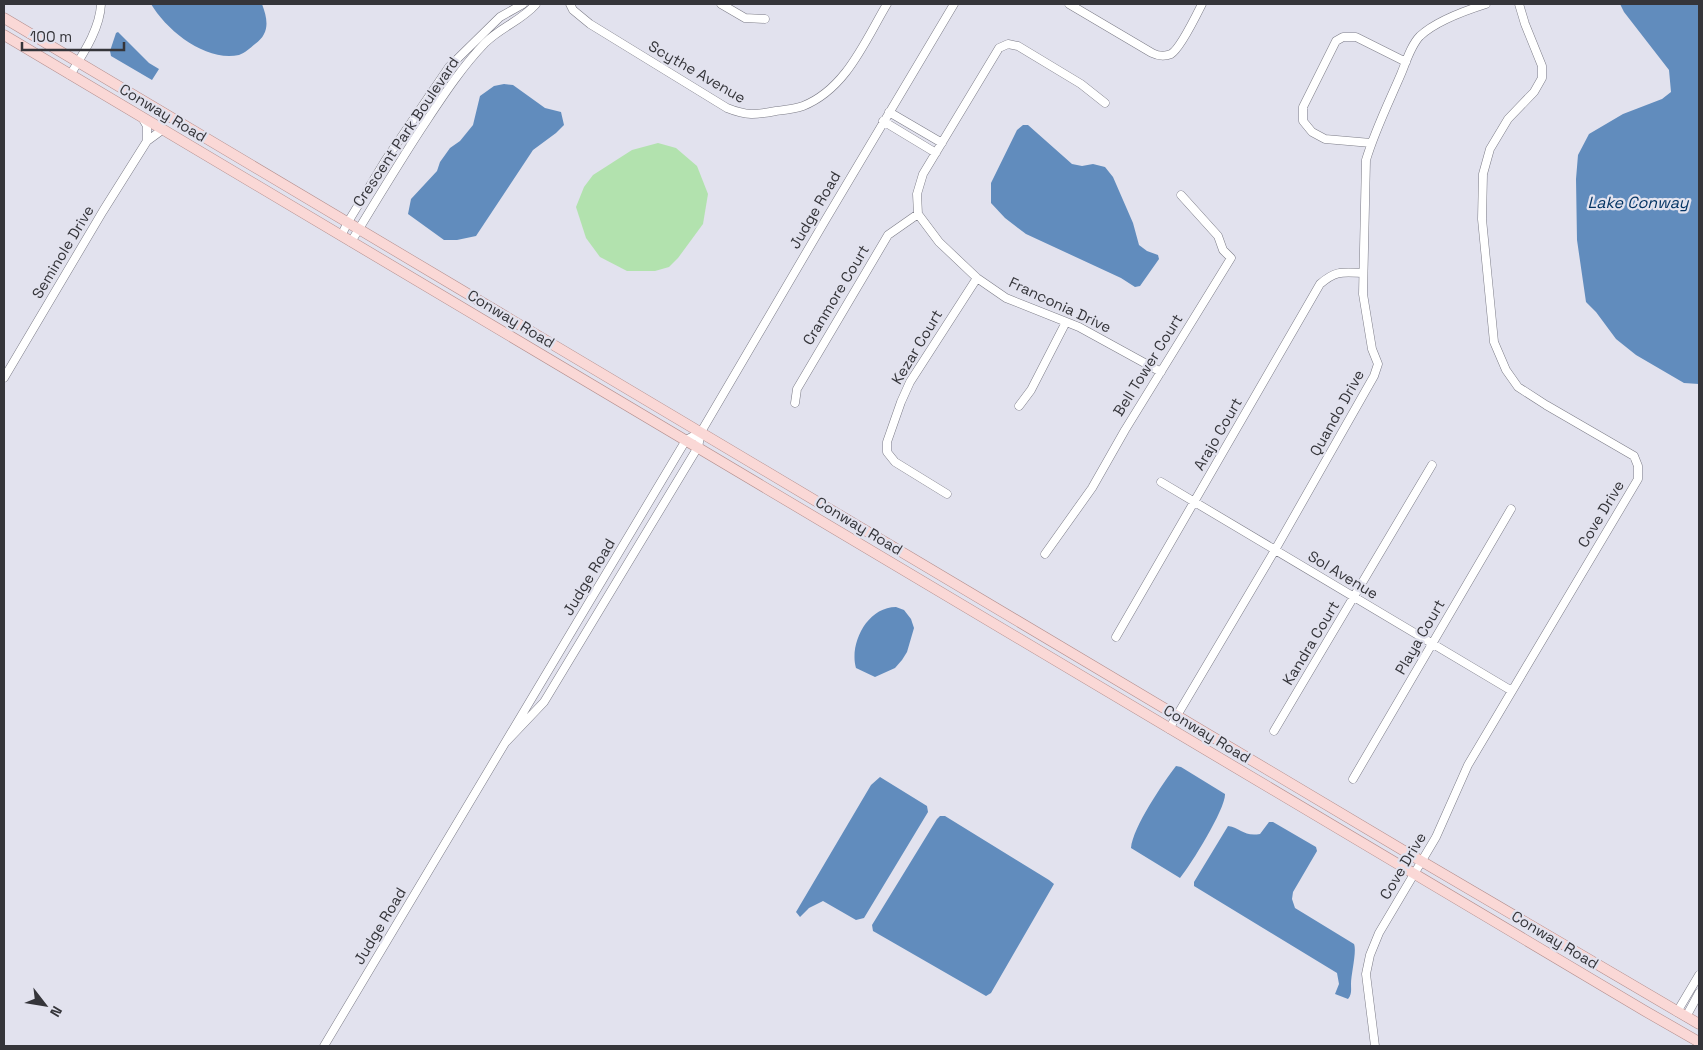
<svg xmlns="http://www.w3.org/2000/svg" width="1703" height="1050" viewBox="0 0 1703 1050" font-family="'Space Grotesk',sans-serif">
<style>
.green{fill:#b2e2ae}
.water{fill:#618cbd}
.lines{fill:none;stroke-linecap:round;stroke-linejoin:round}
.minor-casing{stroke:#7c7c87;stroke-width:9}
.major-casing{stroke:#b38e8d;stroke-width:11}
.minor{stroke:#fff;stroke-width:8}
.major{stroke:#fad8d6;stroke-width:10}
.labels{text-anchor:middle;stroke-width:4.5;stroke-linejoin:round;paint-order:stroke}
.street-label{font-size:15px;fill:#35353a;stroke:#e2e2ee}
.water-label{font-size:16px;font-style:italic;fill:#043463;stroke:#e2e2ee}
</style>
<rect width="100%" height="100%" fill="#e2e2ee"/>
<!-- green -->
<path class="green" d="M658 143 676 148 697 166 708 194 703 224 678 258 669 267 655 271H627L600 257 586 238 576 207 584 187 593 175 632 150Z"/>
<!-- water -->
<path class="water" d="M151 4H262C268 20 270 33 255 44 250 48 245 53 239 55 206 62 167 31 151 4Z
M1620 4H1699V384L1684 383 1636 355 1616 339 1596 312 1586 302 1577 240 1576 179 1578 155 1589 134 1623 114 1662 99 1671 92 1669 70 1624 12Z
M118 32 149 63 159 69 152 80 111 56 110 51 116 33Z
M504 84 513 85 545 108 561 112 564 125 556 133 533 150 476 236 457 240H444L408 214 411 199 437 171 440 162 450 148 460 141 473 125 480 96 494 86Z
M1023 125H1028L1072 164 1082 166 1093 164 1105 167 1113 177 1133 223 1139 245 1147 251 1158 255 1159 259 1140 286 1135 287 1121 278 1026 234 1005 218 991 203V183L1017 130Z
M896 607 904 610 911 619 914 628 907 652 902 660 895 668 875 677 856 668C849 644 867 607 896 607Z
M1176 766 1181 767 1225 794C1226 808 1191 865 1180 878L1131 848C1133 827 1163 783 1176 766Z
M880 777 927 806 928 812 864 918 856 920 823 901 809 908 800 917 796 912 871 785Z
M940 816H945L1049 880 1054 884 991 993 986 996 873 931 872 925 937 819Z
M1269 822H1273L1316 847 1317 851 1293 892 1292 899 1295 908 1354 944C1357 951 1351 974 1351 984 1351 990 1352 994 1348 999L1335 994 1339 984 1337 973 1194 886V882L1228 826C1241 828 1244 837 1260 834Z"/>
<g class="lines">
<defs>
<path id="minor" d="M570 4 573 10 590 24 727 108C747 116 755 115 776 111 785 110 795 109 803 106 846 89 865 41 887 4
M721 4 745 18 765 19
M1069 4 1152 53C1158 56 1164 57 1171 54 1180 49 1197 14 1202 4
M70 75C83 54 100 29 101 4
M1105 103 1081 84 1018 46 1008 44 999 48 923 174 917 194 918 214 939 242 977 278 1006 298 1079 327 1161 372
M889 112 942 143
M143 119 147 126V141
M883 121 936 153
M1371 143 1325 139 1312 132 1303 121V107L1336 41 1343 37H1356L1406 62
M341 236 348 222 385 161 449 67 500 17 523 4
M351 242C374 204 397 166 421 129 441 99 460 69 485 43 501 27 521 21 536 4
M4 378 103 211 147 141 162 130
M795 403 797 389 888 235 918 214
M1019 406 1031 390 1066 322
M1161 482 1512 691
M947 494 895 462 887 452V442L901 402 910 382 977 278
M1045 554 1092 488 1125 430 1231 258 1223 250 1218 236 1181 195
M1116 637 1320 284C1336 270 1343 272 1363 273
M1169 729 1275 550 1374 376 1378 364 1372 349 1363 294 1366 160C1375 130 1389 102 1401 74 1406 62 1411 45 1420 36 1435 22 1467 10 1486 4
M1274 731 1432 465
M506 742 544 702 698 447 701 432 826 219 954 4
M1353 779 1511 509
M1677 1012 1699 975
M1686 1017 1699 993
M324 1046 686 440 701 432
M1375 1046 1366 974 1370 955 1379 933 1436 837 1468 765 1638 479V466L1634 456 1546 405 1518 387 1506 370 1494 342 1482 219 1483 174 1490 149 1508 119 1534 92 1542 78V66L1525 24 1519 4"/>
<path id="major" d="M4 18 1411 855 1699 1024
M4 35 1645 1011 1699 1042"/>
</defs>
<!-- minor casing -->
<use href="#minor" class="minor-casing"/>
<!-- major casing -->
<use href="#major" class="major-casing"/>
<!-- minor -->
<use href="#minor" class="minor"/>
<!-- major -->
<use href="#major" class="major"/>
</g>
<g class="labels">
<!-- street labels -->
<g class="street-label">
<text transform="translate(697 72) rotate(30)" y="5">Scythe Avenue</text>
<text transform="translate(163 113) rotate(31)" y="5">Conway Road</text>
<text transform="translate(406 132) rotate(-56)" y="5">Crescent Park Boulevard</text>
<text transform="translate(815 210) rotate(-60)" y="5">Judge Road</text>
<text transform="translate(63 252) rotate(-59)" y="5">Seminole Drive</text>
<text transform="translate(836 295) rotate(-59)" y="5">Cranmore Court</text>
<text transform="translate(1060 305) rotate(25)" y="5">Franconia Drive</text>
<text transform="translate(511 319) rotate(31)" y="5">Conway Road</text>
<text transform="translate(917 347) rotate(-59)" y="5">Kezar Court</text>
<text transform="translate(1148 365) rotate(-58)" y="5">Bell Tower Court</text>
<text transform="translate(1337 413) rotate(-61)" y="5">Quando Drive</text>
<text transform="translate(1218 434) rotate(-60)" y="5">Arajo Court</text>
<text transform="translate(1601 514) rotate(-59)" y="5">Cove Drive</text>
<text transform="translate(859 526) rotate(31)" y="5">Conway Road</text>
<text transform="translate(1343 575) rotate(31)" y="5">Sol Avenue</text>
<text transform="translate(589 577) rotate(-59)" y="5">Judge Road</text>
<text transform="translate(1420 637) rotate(-60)" y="5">Playa Court</text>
<text transform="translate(1311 643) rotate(-59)" y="5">Kandra Court</text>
<text transform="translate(1207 734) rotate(31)" y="5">Conway Road</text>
<text transform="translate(1403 866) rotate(-59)" y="5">Cove Drive</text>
<text transform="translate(380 926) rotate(-59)" y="5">Judge Road</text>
<text transform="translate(1555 940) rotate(31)" y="5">Conway Road</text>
</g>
<!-- water labels -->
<g class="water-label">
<text x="1638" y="208">Lake Conway</text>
</g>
</g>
<!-- border -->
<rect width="1703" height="1050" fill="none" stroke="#35353a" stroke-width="10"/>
<!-- north arrow -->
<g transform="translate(45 1005) rotate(121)" stroke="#e2e2ee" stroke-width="4" paint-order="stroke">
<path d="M0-4L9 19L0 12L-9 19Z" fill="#35353a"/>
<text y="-8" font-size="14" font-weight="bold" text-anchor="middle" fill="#35353a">N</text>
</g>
<!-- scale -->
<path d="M22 42v8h102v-8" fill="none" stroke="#35353a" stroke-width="2.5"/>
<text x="30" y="42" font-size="15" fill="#35353a" stroke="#e2e2ee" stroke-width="4" paint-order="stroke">100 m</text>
</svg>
